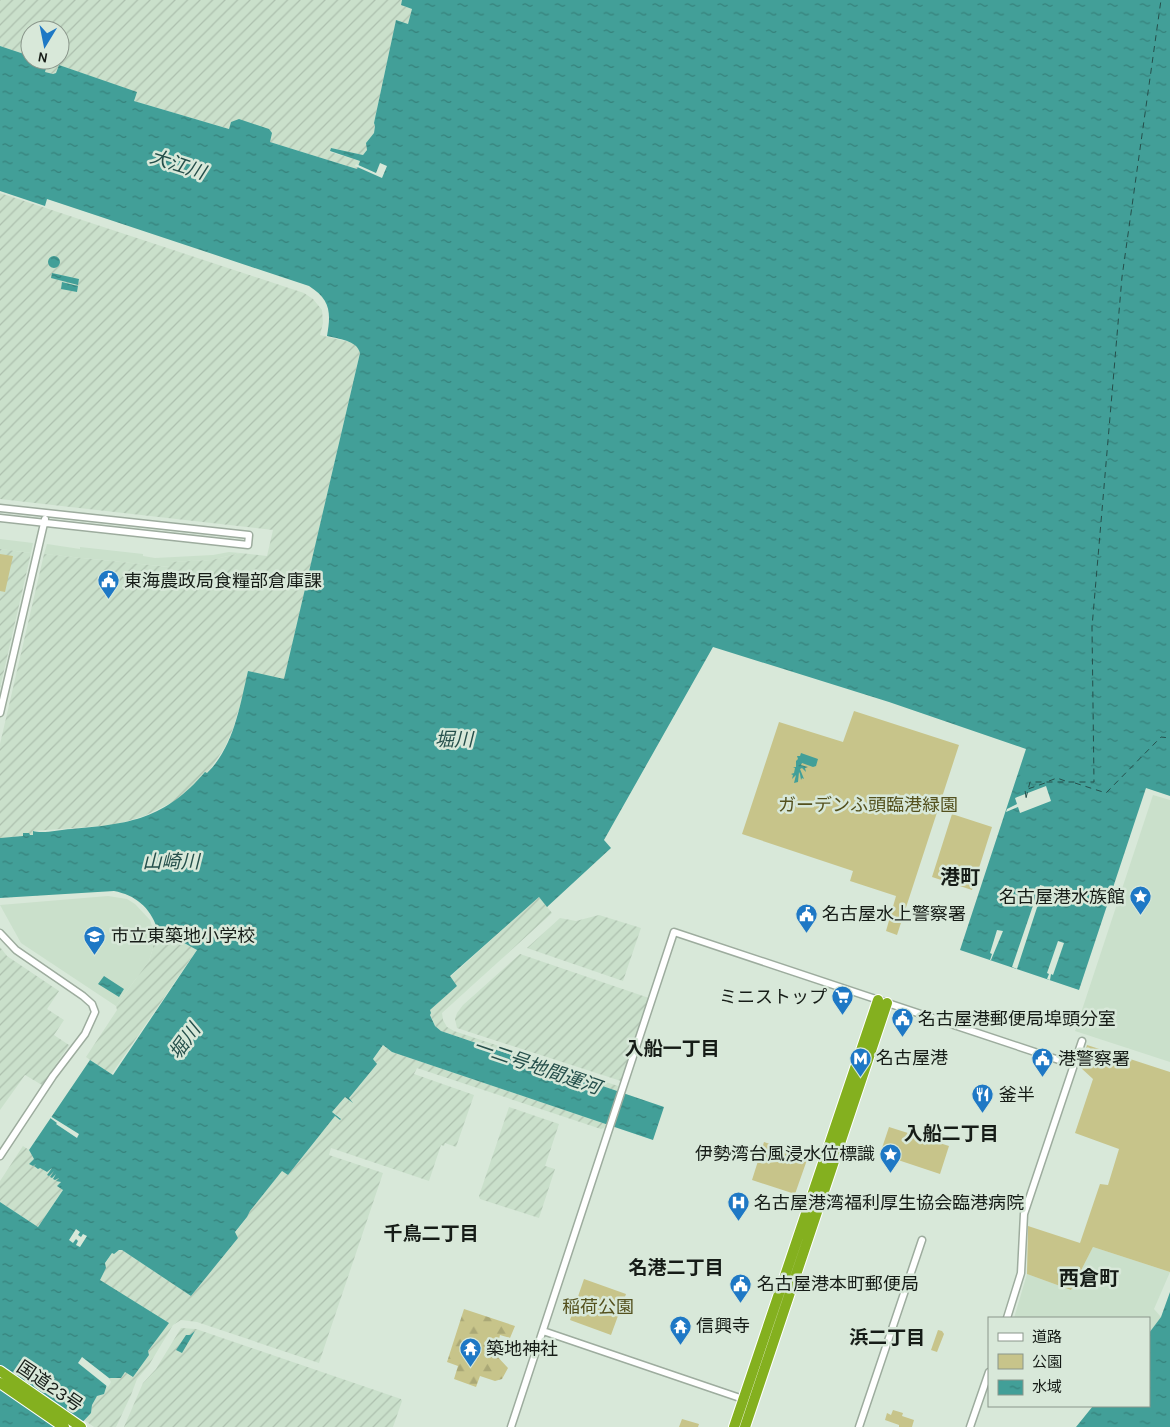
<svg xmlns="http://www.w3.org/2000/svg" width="1170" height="1427" viewBox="0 0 1170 1427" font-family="Karla,'Noto Sans JP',sans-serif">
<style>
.built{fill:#cae0cb}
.industrial{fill:url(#industrial-furrows)}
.forest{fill:url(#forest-firs)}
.park{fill:#c7c48a}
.water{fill:url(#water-ripples);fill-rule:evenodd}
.pier{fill:#d8e8d9}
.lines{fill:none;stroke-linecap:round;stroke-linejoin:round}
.ferry{stroke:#254f4b;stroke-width:1;stroke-dasharray:6 5;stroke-linecap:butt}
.minor-casing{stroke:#9dac9e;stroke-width:9}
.highway-casing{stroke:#fff;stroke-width:12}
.minor{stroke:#fff;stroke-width:6}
.highway{stroke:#84b01f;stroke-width:10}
.labels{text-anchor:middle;stroke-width:5;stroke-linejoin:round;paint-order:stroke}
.poi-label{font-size:18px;fill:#161c17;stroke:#d8e8d9;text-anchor:start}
.park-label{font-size:18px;fill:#54511e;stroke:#d8e8d9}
.street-label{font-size:18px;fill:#161c17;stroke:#d8e8d9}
.water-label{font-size:19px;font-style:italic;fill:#254f4b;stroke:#d8e8d9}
.neighbourhood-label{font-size:19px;font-weight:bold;fill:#161c17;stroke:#d8e8d9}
.quarter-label{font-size:20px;font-weight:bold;fill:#161c17;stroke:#d8e8d9}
</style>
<defs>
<pattern id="industrial-furrows" width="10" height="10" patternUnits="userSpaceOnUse" patternTransform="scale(1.25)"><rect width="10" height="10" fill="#cae0cb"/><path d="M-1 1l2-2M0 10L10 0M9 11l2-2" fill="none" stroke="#adc0ae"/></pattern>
<pattern id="forest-firs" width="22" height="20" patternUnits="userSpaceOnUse" patternTransform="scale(1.25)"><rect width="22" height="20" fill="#c7c48a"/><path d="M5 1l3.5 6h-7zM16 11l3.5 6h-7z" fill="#aaa876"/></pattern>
<pattern id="water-ripples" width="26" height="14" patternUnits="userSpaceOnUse" patternTransform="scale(1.25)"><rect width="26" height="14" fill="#429f98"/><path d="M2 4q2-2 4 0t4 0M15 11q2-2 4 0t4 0" fill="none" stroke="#36817b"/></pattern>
</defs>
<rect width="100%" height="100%" fill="#d8e8d9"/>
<!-- built -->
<path class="built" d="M0 539 33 543 31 553 0 549Z
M47 544 80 549V547L143 554V556L155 558 213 555 229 552 240 553 212 560 170 562V567L44 554Z
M1153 795 1170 800V1062L1075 1031Z
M108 896 127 899 135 904 150 920 153 929V948L149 961 116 1006 21 943 0 905Z
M1093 1247 1170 1272 1154 1309 1161 1317 1149 1333V1318H1014L1027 1274 1071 1290Z"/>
<!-- industrial -->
<path class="industrial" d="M0 0H402L401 5 412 9 408 24 396 21 374 123 375 126 374 133 369 141 367 150 363 155 331 148 330 152 360 161 357 169 270 142 231 122 229 129 134 101 136 93 59 65 56 73 53 74 45 72 48 62 44 60H60V30H30V56L0 46Z
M0 193 304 293 313 299 322 310 323 323 320 335 353 343 359 348 360 353 284 680 238 711 234 726 225 747 211 768 183 796 173 802 144 816 114 825 33 831V835H29V833H23V836L0 838V744L44 554 169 567 170 562 212 560 240 553 267 556 273 530 0 499Z
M0 549 31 553 0 688Z
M539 897 552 913 442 1013 443 1020 447 1027 454 1031 618 1086 617 1091 441 1031 435 1026 430 1014V1010L457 986 450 977Z
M599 915 641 928 623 981 527 948 560 918 576 921Z
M157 928 196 948V951L111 1075 86 1057 117 1010 116 1006 149 961 153 948V929Z
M0 947 7 956 59 991 47 1009 64 1020 54 1035 69 1045 42 1085 25 1075 0 1110Z
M520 954 649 998 621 1081 457 1028 455 1019 457 1013 463 1005Z
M383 1045 392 1052 606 1124 604 1128 601 1129 417 1068 414 1074 474 1095 456 1147 445 1143 444 1146 441 1145 429 1181 331 1148 329 1155 383 1173 319 1363 197 1322 181 1320 173 1325 149 1365 137 1379 131 1395 116 1427H94L84 1420 91 1413 92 1405 97 1396 101 1395 106 1389 109 1378H119L125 1372 132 1377 149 1355 148 1351 168 1323 99 1280 106 1268 105 1264 112 1253 122 1250 191 1296 238 1238 235 1233 247 1217 250 1211 282 1171 288 1175 335 1116 340 1120 341 1118 332 1112 345 1097 353 1103 349 1098 377 1064 373 1059Z
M509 1107 559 1124 545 1166 555 1169 539 1218 480 1199 479 1196Z
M23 1146 29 1150 34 1159V1165L37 1164 38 1169 40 1167 46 1172 52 1168 51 1173 54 1171V1176L56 1174 57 1175 55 1180 58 1177 63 1190 38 1227 0 1202V1181Z
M181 1328 196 1329 401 1399 402 1401 393 1427H124L143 1383 156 1369Z"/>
<!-- forest -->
<path class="forest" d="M464 1309 515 1326 510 1338 500 1335 495 1354 508 1368 502 1379 495 1381 480 1376 476 1387 454 1379 458 1366 447 1362Z"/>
<!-- park -->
<path class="park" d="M0 554 13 556 5 592 0 591Z
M854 711 959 745 897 935 886 931 896 896 850 881 853 871 742 834 779 722 843 742Z
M952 814 992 827 972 890 932 877Z
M1087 1045 1170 1072V1272L1093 1247 1071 1290 1027 1274 1028 1226 1080 1243 1100 1184 1108 1185 1119 1149 1075 1133 1093 1079 1080 1067Z
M889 1127 949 1146 940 1174 880 1154Z
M764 1142 808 1157 795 1194 752 1180Z
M584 1279 626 1294 611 1335 570 1320Z
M938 1330 942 1331 944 1334 937 1352 931 1350Z
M893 1410 903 1413 902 1416 914 1420 912 1427H899V1425L885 1420 887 1413 891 1415Z
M682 1419 699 1424 698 1427H679Z"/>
<!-- water -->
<path class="water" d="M402 0H1170V796L1146 788 1079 990 960 950 1026 749 889 702 713 647 604 840 611 848 547 907 539 897 450 976 457 986 430 1010 431 1013 430 1015 435 1026 441 1031 664 1107 653 1140 392 1052 383 1045 373 1059 377 1064 349 1098 353 1103 345 1097 332 1112 341 1119 340 1120 335 1116 288 1175 282 1171 250 1211 247 1217 235 1232 238 1238 191 1296 122 1250H119L114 1254 112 1253 105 1263 106 1268 100 1280 169 1323 148 1351 149 1355 133 1377 125 1372 121 1378H109L104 1394 97 1396 92 1405 91 1413 78 1427H0V1202L38 1227 63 1190 57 1186 61 1182 56 1181 59 1178 55 1180 53 1179 56 1174 52 1178 50 1177 54 1171 49 1176 47 1175 52 1168 47 1172 40 1168 38 1169 34 1166 36 1164 33 1166 29 1164 34 1159 29 1150 90 1060 113 1075 197 950 157 928C150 907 135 895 114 891L0 898V838L23 836V833H29L30 835H33V831C42 834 59 830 71 829 130 824 165 819 205 772L207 773C234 747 240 705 248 671L284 679 360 353C357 340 338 339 327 336 331 313 331 300 309 286L47 199 45 206 0 191V46L30 56V60L48 61 45 72 53 74 56 73 59 65 137 92 134 101 229 129 231 122 239 119 269 129 272 133 270 142 357 169 360 161 330 151 331 148 363 155 367 150 366 143 374 133 375 126 374 123 396 20 408 24 412 9 401 5ZM76 1229 80 1232 78 1235 81 1237 83 1234 87 1236 80 1247 76 1245 78 1241 76 1239 73 1243 69 1240Z
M48 262a6 6 0 1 1 12 0a6 6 0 1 1-12 0Z
M52 273 79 279 78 285 51 278Z
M62 282 78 286 77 292 61 289Z
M801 753 818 759 816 766 813 767 802 763 801 765 808 767 805 768 806 772 802 768 800 769 804 779 802 778 801 780 800 774 799 772 798 782 794 783 796 775 792 779 793 775 791 774 794 773 795 768 793 767H796V761L798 759 797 756H800Z
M104 976 124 989 119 997 98 984Z
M1170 1292V1427H1076L1093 1406H1149V1333L1161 1317Z
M195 1331 182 1353 176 1350 186 1335H190Z"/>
<!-- pier -->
<path class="pier" d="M380 163 387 166 382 178 355 166 356 164 376 173Z
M1046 786 1051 801 1020 813 1018 807 1006 812 1007 809 1017 804 1015 798Z
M1040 885 1044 886 1017 969 1012 967Z
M997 930 1003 931 991 960H990L992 954 990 953Z
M1058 941 1064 943 1053 975 1051 974 1050 980 1047 979 1049 974 1047 973Z
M50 1116 79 1134 77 1138 56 1124 57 1123 49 1117Z
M82 1357 109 1378 111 1382 108 1387 78 1363Z"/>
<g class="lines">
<!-- ferry -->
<path class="ferry" d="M1049 781 1057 778 1068 782
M1075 783 1106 793 1161 737 1170 738
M1026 797 1025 790 1045 783
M1026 798 1030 782H1094L1092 627 1122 277 1161 0"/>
<defs>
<path id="minor" d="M0 508 249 535 248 545 0 518
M0 713 45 519
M0 933 16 950 83 996 92 1004 95 1012 85 1034 53 1076 0 1156
M1007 1318 1021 1273 1024 1214 1082 1041
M543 1331 743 1399
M511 1427 674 932 1074 1065
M859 1427 922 1240
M970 1427 989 1372"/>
<path id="highway" d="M0 1371 81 1427
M0 1383 64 1427
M734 1427 878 1000
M745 1427 887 1003"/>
</defs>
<!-- minor casing -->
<use href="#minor" class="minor-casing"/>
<!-- highway casing -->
<use href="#highway" class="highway-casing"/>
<!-- minor -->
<use href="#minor" class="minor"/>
<!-- highway -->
<use href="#highway" class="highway"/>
</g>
<!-- icons -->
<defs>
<symbol id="civic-pin" viewBox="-11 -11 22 30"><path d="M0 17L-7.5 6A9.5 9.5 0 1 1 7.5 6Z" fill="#1e78c5" stroke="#d8e8d9"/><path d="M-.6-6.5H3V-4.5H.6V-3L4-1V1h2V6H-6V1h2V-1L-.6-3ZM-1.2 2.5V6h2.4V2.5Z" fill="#fff"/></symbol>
<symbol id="sight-pin" viewBox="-11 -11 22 30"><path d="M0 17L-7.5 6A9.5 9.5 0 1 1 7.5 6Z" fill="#1e78c5" stroke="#d8e8d9"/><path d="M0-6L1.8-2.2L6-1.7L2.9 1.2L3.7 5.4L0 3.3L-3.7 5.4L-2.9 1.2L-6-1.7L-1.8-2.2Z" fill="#fff"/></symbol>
<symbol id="school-pin" viewBox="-11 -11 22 30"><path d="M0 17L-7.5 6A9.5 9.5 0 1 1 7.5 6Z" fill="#1e78c5" stroke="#d8e8d9"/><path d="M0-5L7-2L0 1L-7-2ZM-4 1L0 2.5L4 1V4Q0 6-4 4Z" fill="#fff"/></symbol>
<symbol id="supermarket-pin" viewBox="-11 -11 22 30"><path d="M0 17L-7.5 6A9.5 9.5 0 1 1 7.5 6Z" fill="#1e78c5" stroke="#d8e8d9"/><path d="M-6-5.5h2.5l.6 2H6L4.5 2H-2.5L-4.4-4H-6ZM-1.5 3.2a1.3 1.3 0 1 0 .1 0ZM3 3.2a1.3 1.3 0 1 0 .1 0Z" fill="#fff"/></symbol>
<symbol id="metro-pin" viewBox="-11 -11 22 30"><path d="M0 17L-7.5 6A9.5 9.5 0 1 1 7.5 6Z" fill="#1e78c5" stroke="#d8e8d9"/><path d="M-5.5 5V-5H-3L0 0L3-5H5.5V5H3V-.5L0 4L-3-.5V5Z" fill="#fff"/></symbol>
<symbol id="restaurant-pin" viewBox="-11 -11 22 30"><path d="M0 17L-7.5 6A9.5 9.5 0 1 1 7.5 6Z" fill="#1e78c5" stroke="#d8e8d9"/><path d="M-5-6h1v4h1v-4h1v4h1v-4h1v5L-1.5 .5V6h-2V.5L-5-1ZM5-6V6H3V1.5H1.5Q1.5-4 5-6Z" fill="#fff"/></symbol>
<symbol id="hospital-pin" viewBox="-11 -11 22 30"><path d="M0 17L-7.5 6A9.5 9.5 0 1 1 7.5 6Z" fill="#1e78c5" stroke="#d8e8d9"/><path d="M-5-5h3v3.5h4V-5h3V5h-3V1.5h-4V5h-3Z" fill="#fff"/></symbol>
<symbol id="temple-pin" viewBox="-11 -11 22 30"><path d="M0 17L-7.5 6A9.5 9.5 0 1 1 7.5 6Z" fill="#1e78c5" stroke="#d8e8d9"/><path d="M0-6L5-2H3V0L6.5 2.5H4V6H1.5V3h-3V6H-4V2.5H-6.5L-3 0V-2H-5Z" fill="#fff"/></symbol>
</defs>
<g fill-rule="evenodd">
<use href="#civic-pin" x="96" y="568" width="25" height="34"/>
<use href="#sight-pin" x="1128" y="884" width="25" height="34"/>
<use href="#civic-pin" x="794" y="902" width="25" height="34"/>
<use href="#school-pin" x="82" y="924" width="25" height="34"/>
<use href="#supermarket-pin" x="830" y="984" width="25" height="34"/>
<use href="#civic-pin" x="890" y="1006" width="25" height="34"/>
<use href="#metro-pin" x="848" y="1046" width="25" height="34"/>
<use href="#civic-pin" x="1030" y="1046" width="25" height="34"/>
<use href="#restaurant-pin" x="970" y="1082" width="25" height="34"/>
<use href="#sight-pin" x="878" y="1142" width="25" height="34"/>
<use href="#hospital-pin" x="726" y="1190" width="25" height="34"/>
<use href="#civic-pin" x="728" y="1272" width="25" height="34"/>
<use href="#temple-pin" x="668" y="1314" width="25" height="34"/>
<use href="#temple-pin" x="458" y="1336" width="25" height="34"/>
</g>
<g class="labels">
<!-- poi labels -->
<g class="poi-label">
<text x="124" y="587">東海農政局食糧部倉庫課</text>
<text x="1125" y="903" text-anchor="end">名古屋港水族館</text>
<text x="822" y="920">名古屋水上警察署</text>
<text x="111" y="942">市立東築地小学校</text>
<text x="827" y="1003" text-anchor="end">ミニストップ</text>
<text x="918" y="1025">名古屋港郵便局埠頭分室</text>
<text x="876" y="1064">名古屋港</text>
<text x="1058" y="1065">港警察署</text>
<text x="999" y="1101">釜半</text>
<text x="875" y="1160" text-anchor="end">伊勢湾台風浸水位標識</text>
<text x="754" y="1209">名古屋港湾福利厚生協会臨港病院</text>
<text x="757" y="1290">名古屋港本町郵便局</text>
<text x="696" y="1332">信興寺</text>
<text x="486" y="1355">築地神社</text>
</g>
<!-- park labels -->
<g class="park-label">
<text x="868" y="811">ガーデンふ頭臨港緑園</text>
<text x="598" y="1313">稲荷公園</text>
</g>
<!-- street labels -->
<g class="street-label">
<text transform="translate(50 1386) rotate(34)" y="6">国道23号</text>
</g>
<!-- water labels -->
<g class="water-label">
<text transform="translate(178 164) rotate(18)" y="7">大江川</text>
<text x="454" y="746">堀川</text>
<text x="171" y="868">山崎川</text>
<text transform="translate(184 1041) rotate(-54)" y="7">堀川</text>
<text transform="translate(537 1066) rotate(19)" y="7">一二号地間運河</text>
</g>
<!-- neighbourhood labels -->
<g class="neighbourhood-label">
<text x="672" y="1055">入船一丁目</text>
<text x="951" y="1140">入船二丁目</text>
<text x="431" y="1240">千鳥二丁目</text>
<text x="676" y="1274">名港二丁目</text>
<text x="887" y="1344">浜二丁目</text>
</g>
<!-- quarter labels -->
<g class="quarter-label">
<text x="960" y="884">港町</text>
<text x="1089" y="1285">西倉町</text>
</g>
</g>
<!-- legend -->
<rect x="988" y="1317" width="162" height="90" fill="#d8e8d9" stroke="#8a968b"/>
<rect x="998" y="1333" width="25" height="8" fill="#ffffff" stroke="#8a968b"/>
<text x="1032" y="1342" font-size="15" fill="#161c17">道路</text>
<rect x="998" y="1354" width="25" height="15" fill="#c7c48a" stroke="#8a968b"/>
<text x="1032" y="1367" font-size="15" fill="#161c17">公園</text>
<rect x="998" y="1380" width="25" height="15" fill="url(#water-ripples)" stroke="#8a968b"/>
<text x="1032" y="1392" font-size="15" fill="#161c17">水域</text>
<!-- north arrow -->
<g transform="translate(45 45) rotate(190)"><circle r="24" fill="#d8e8d9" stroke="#8a968b"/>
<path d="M0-4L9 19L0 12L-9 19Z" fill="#1e78c5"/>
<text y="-8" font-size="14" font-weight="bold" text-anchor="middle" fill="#161c17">N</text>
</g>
</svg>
